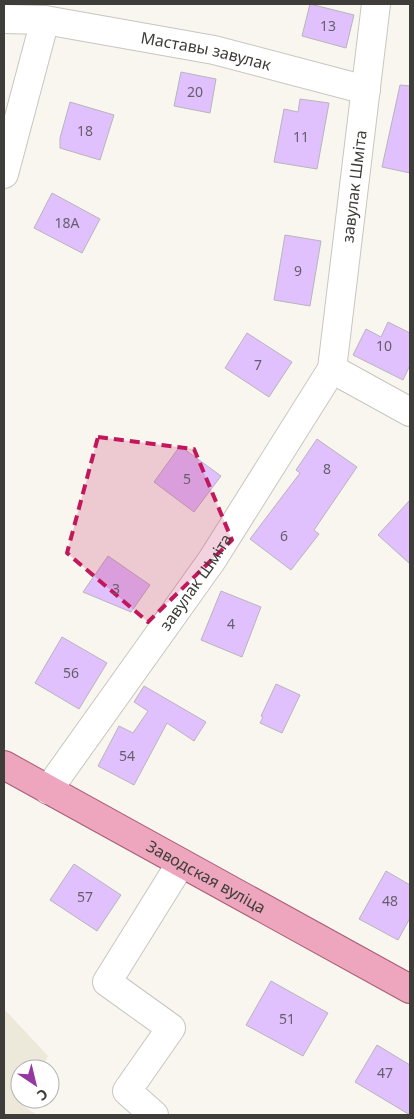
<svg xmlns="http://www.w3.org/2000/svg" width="414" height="1119" viewBox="0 0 414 1119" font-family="'Noto Sans',sans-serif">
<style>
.built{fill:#ece8da}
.building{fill:#e0c0fd;stroke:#b8b5bb}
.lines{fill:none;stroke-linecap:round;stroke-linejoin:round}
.minor-casing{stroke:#c8c6c0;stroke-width:30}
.major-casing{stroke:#a85a74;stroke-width:30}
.minor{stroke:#fff;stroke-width:28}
.major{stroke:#eda6be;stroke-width:28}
.marked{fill:#c2185b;fill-opacity:0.2;stroke:#c2185b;stroke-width:4;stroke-dasharray:10 6;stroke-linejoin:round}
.labels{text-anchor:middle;stroke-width:4.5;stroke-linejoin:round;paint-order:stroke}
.number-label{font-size:14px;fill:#665e6b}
.street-label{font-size:16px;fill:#3e3d3a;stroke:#fff}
</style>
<rect width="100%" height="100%" fill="#f8f6ef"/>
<!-- built -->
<path class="built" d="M4 1009 48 1056 41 1069H20V1099H24L22 1105 37 1115H4Z"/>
<!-- building -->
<path class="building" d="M310 4 354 15 346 48 302 36Z
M181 72 216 79 210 113 174 106Z
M400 85 410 86V173L382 167Z
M300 99 329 103 317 169 274 162 284 109 298 112Z
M70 102 114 115 100 160 60 148V138Z
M52 193 100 219 82 253 34 228Z
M285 235 321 241 310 306 274 300Z
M388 322 410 333V365L403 380 353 355 366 329 381 337Z
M247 333 292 362 269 397 225 368Z
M317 439 357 467 314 530 319 534 291 570 250 539 300 473 296 470Z
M180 446 221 476 194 512 154 482Z
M410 500V564L378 535Z
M108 556 150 585 131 612 83 592Z
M221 591 261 607 242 657 201 640Z
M62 637 107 663 79 709 35 683Z
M276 684 300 695 282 733 260 723 263 717 261 716Z
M144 686 206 722 194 741 167 723 134 785 98 766 119 726 133 733 148 711 134 702Z
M74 864 121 895 97 931 50 900Z
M386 871 410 885V918L398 940 359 919Z
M271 981 328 1013 303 1056 246 1025Z
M377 1045 410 1065V1115L355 1082Z"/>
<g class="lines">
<defs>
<g id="minor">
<path id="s1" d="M4 19 45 20 214 50 366 90"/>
<path d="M4 174 45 20"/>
<path d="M332 369 410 412"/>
<path id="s2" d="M48 790 212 560 332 369 376 4"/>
<path d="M154 1115 127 1091 171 1028 107 982 181 863"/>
</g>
<g id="major">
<path id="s3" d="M4 765 410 989"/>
</g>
</defs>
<!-- minor casing -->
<use href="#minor" class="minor-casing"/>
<!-- major casing -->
<use href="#major" class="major-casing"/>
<!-- minor -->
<use href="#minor" class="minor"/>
<!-- major -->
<use href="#major" class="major"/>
</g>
<!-- marked area -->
<path class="marked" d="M98 437 194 449 232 540 148 622 67 553Z"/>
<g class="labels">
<!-- number labels -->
<g class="number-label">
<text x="328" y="31">13</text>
<text x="195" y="97">20</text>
<text x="85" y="136">18</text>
<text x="301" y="142">11</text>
<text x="67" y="228">18А</text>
<text x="298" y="276">9</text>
<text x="384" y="351">10</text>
<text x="258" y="370">7</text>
<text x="327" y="474">8</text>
<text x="187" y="484">5</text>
<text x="284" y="541">6</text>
<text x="116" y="594">3</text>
<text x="231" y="629">4</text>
<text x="71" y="678">56</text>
<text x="127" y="761">54</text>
<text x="85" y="902">57</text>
<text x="390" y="906">48</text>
<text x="287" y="1024">51</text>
<text x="385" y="1078">47</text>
</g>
<!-- street labels -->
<g class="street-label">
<text dy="6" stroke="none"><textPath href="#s1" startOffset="205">Маставы завулак</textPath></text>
<text dy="6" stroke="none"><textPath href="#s2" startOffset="692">завулак Шміта</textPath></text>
<text dy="6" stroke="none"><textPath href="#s2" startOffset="255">завулак Шміта</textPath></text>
<text dy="6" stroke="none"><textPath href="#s3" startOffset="231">Заводская вуліца</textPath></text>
</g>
</g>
<!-- border -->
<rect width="414" height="1119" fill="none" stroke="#3e3d3a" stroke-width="10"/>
<!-- north arrow -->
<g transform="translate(35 1084) rotate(145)"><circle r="24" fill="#ffffff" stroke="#b2b1b0"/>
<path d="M0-4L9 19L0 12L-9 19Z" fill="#96379f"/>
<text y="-8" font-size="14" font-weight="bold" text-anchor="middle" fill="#3e3d3a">С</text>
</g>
</svg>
